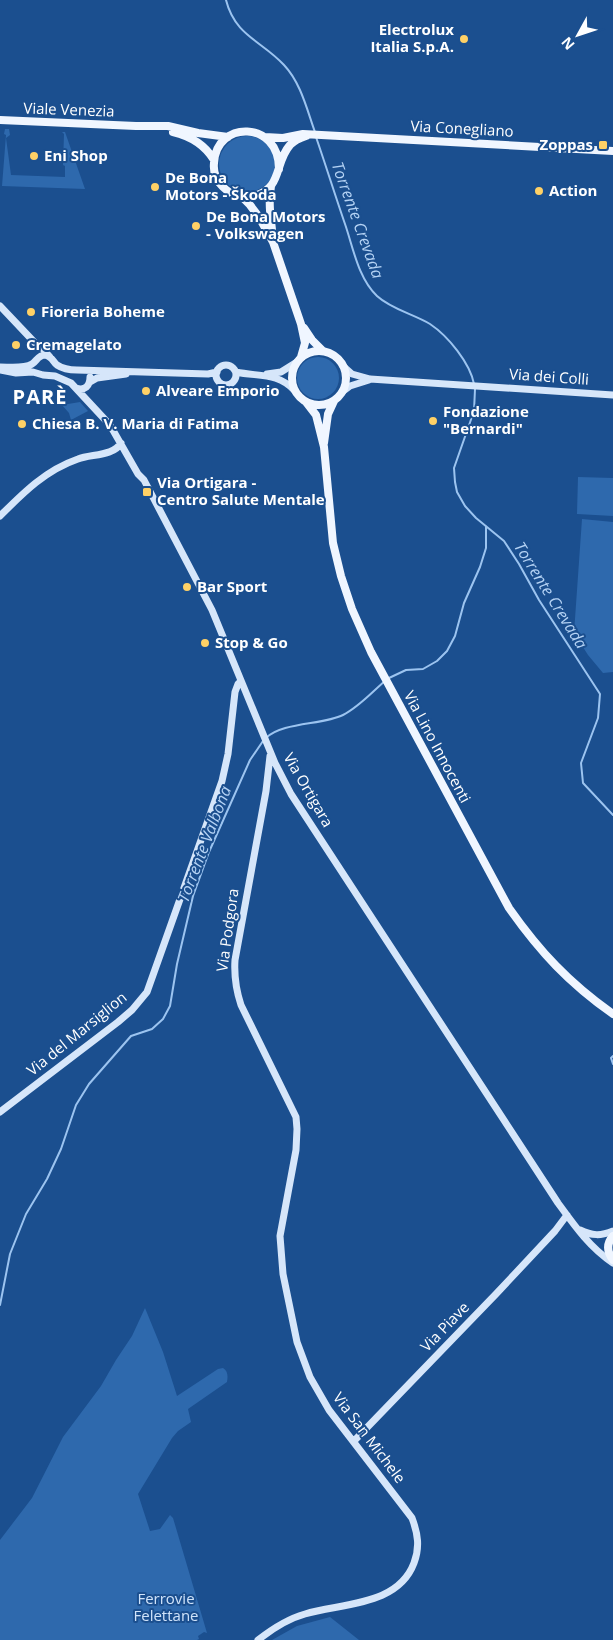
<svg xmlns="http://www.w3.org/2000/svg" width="613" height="1640" viewBox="0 0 613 1640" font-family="'Open Sans',sans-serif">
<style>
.green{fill:#2e69ad}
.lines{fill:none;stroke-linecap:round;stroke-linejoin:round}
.stream{stroke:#9cc4f0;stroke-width:2}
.secondary{stroke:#d6e6fa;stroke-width:7}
.primary{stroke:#f0f6ff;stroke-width:8}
.poi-dot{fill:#ffd166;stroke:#1b4f8f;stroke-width:2}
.labels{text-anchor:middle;stroke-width:4;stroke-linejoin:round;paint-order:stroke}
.poi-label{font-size:15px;font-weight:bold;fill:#fff;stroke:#1b4f8f;text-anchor:start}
.street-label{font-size:15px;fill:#fff;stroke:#1b4f8f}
.park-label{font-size:15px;fill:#cfe3fa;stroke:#1b4f8f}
.water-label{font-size:16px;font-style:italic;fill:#b5d3f5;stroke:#1b4f8f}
.district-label{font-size:20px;font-weight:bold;letter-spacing:1px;fill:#fff;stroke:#1b4f8f}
</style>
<rect width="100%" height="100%" fill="#1b4f8f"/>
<!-- green -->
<path class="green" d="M5 129H9L10 135 6 138 11 175 65 177V166L63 165 64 134 62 132H65L85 189 2 186 6 135 4 134Z
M219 164a28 28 0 1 1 56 0a28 28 0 1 1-56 0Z
M297 378a21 21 0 1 1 42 0a21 21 0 1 1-42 0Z
M80 402 88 411 71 420 69 413 62 405Z
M578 477 613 478V516L577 514Z
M582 519 613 522V672L603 673 588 655 574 633Z
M145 1308 163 1352 177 1396 218 1369 223 1368C228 1371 228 1376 227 1382L188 1409 191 1422 178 1431 172 1438 138 1494 150 1531 160 1529 170 1515 173 1518 207 1633 204 1632 198 1636 199 1639 197 1640H0V1540L32 1498 63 1437 101 1386 116 1360 132 1336Z
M330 1617 359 1640H272L297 1626Z"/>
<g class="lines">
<!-- stream -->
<path class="stream" d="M226 0C235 36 262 41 284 65 301 83 307 110 315 132
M316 137C326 166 335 195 345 224 353 247 358 278 377 296 391 309 413 314 430 324 448 336 470 363 474 384
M475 389 474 411 454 468 455 482 457 492 465 506 476 518 504 541 519 564 539 600 600 694 598 718 581 763 583 783 613 815
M389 678 406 670 423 669 437 661 447 651 455 636 464 603 480 567 486 548V526
M266 738C282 722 323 725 343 715 359 707 372 692 385 681
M613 1056 611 1058 613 1064
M0 1305 10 1254 26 1214 47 1179 61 1149 76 1105 89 1084 131 1036 152 1029 163 1019 170 1006 177 964 193 896 209 852 250 760 263 741"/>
<!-- secondary -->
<path class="secondary" d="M0 306 37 345 42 348 50 357
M216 375a10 10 0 1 1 20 0a10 10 0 1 1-20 0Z
M343 366 352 374 370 379 613 395
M0 367C10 367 24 369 32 364 37 361 38 355 45 355 52 356 53 362 57 365 63 369 70 370 77 370L208 374 217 372
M0 370 16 373 33 372 43 375 55 376 71 383 110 425 138 474 144 480 212 610 275 763 291 794 558 1203C574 1225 590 1248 613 1263
M236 372C258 377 278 372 295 391
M267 374 281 372 297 362
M90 382 97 378 126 374
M76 388C85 391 90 386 90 377
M342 392 350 386 369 380
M0 516C24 492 46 470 78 459 91 454 114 456 121 443
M0 1112 118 1022 132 1010 147 992 222 781 228 754 235 692 238 684 241 681
M580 1230C592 1236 601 1236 613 1231
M354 1441 496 1294 555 1231 567 1215
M258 1640C272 1629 287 1619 305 1614 342 1603 398 1606 414 1563 420 1547 418 1534 412 1518L329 1410 310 1377 297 1342 283 1274 280 1236 296 1150 297 1129 296 1117 241 1005C236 990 234 976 235 960L266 791 270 756"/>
<!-- primary -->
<path class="primary" d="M0 120 136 126H168L198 133 228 137
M173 132C190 136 205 145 214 160
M265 137 283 138 303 134 613 151
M279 169C279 120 216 120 214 163 213 172 217 181 223 187 231 195 244 199 254 196 283 188 274 163 290 145 294 141 300 138 306 136
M271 186C268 204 271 220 273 238
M242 197 250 205 259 217 273 242 301 324 305 343 301 357
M304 328 312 340 323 351
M292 378a27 27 0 1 1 54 0a27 27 0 1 1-54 0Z
M306 402 316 415 324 447 333 543 341 576 352 609 371 652 509 908C540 952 569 983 613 1014
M324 443 328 414 334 401
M613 1236C606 1244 607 1252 613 1260"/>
</g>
<!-- markers -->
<g class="poi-dot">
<circle cx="464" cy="39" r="5"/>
<rect x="598" y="140" width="10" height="10" rx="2.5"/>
<circle cx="34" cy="156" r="5"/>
<circle cx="155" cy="187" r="5"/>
<circle cx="539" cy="191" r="5"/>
<circle cx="196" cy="226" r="5"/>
<circle cx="31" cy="312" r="5"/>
<circle cx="16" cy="345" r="5"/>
<circle cx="146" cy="391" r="5"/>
<circle cx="433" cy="421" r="5"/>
<circle cx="22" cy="424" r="5"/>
<rect x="142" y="487" width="10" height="10" rx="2.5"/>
<circle cx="187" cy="587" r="5"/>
<circle cx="205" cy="643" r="5"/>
</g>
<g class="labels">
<!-- poi labels -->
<g class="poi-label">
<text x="454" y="35" text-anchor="end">Electrolux<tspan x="454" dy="17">Italia S.p.A.</tspan></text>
<text x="593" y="150" text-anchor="end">Zoppas</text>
<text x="44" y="161">Eni Shop</text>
<text x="165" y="183">De Bona<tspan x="165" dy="17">Motors - Škoda</tspan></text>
<text x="549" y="196">Action</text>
<text x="206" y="222">De Bona Motors<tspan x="206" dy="17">- Volkswagen</tspan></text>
<text x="41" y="317">Fioreria Boheme</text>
<text x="26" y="350">Cremagelato</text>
<text x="156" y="396">Alveare Emporio</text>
<text x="443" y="417">Fondazione<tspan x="443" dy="17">"Bernardi"</tspan></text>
<text x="32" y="429">Chiesa B. V. Maria di Fatima</text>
<text x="157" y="488">Via Ortigara -<tspan x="157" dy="17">Centro Salute Mentale</tspan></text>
<text x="197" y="592">Bar Sport</text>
<text x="215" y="648">Stop &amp; Go</text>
</g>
<!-- street labels -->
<g class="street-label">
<text transform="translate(69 110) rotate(2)" y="5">Viale Venezia</text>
<text transform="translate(462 129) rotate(3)" y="5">Via Conegliano</text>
<text transform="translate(549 377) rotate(4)" y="5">Via dei Colli</text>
<text transform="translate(437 747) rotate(62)" y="5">Via Lino Innocenti</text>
<text transform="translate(308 790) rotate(60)" y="5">Via Ortigara</text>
<text transform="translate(228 930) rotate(-82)" y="5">Via Podgora</text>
<text transform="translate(77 1034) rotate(-39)" y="5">Via del Marsiglion</text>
<text transform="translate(445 1327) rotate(-46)" y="5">Via Piave</text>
<text transform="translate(369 1438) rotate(53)" y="5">Via San Michele</text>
</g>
<!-- park labels -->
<g class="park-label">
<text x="166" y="1604">Ferrovie<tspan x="166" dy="17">Felettane</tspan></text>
</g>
<!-- water labels -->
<g class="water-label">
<text transform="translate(358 220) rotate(70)" y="6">Torrente Crevada</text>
<text transform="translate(551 595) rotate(58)" y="6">Torrente Crevada</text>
<text transform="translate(204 844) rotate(-69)" y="6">Torrente Valbona</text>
</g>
<!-- district labels -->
<g class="district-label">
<text x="40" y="404">PARÈ</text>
</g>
</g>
<!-- north arrow -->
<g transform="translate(578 35) rotate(230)" stroke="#1b4f8f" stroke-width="4" paint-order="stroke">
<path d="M0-4L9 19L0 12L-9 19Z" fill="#ffffff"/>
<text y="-8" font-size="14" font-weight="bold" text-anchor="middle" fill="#ffffff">N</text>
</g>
</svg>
